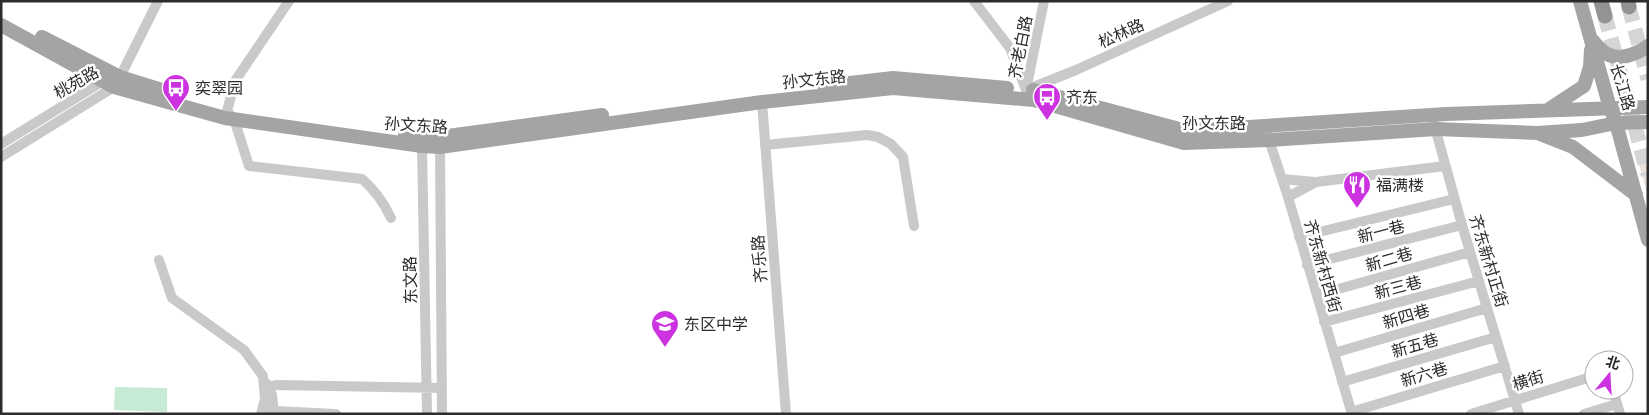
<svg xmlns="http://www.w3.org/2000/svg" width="1649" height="415" viewBox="0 0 1649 415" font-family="Montserrat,'Noto Sans SC',sans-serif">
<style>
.green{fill:#eae1da}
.water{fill:#c6ead3}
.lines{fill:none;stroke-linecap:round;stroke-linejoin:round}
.highway-tunnel{stroke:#d5d5d5;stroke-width:15;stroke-dasharray:15 8;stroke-linecap:butt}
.minor{stroke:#c9c9c9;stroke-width:10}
.major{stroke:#a4a4a4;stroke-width:14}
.highway{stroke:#939393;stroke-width:15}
.labels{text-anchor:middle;stroke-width:5;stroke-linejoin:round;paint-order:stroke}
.street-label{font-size:16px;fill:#2c2c2c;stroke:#fff}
.poi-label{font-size:16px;fill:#2c2c2c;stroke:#fff;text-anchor:start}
</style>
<rect width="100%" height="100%" fill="#fff"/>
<!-- green -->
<path class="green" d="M1637 157H1648V196Z"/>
<!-- water -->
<path class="water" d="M115 387 167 388V412L114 410Z"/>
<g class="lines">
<!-- highway-tunnel -->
<path class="highway-tunnel" d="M1629 7 1648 79
M1605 16 1648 175"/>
<!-- minor -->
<path class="minor" d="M289 1 235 81 227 111 234 119 249 166 362 179C375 190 384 203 391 218
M974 1 1010 48 1026 90 1076 70 1228 1
M1026 90 1044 1
M762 102 786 414
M1434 124 1462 225 1519 414
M1267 134 1288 197 1352 414
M1 144 103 81 107 80
M765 145 867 135 878 137 891 144 903 157 914 226
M422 146 427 414
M440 147 442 414
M1 157 114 87 120 77 158 1
M1282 179 1315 182
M1288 197 1316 182 1445 166
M1299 237 1454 199
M159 260 172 298 244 350 263 376 265 399 261 414
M1307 265 1462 225
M1317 295 1470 252
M1324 322 1479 281
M1334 353 1487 308
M1342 382 1496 337
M267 384 272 395 274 414
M1613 390 1620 414
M266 394 269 387 276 385 442 388
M264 404 267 408 275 411 336 414
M1351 412 1505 366
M1471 414 1594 376
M1584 414 1617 404"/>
<!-- major -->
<path class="major" d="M1580 1 1610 108 1616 123 1648 240
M1 25 114 87 225 118 422 146 440 147 762 102 893 88 1034 100 1184 143 1269 140 1436 129 1537 133 1582 130 1616 123 1648 122
M42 37 120 77 178 95
M1592 40C1596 44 1601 51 1607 54 1620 61 1637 54 1648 46
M824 86 893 78 1007 88
M1033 90 1187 131 1446 114 1648 107
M1549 109 1584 86 1590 67 1591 50
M1540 134 1573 147 1636 195
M405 135 440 137 602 115"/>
<!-- highway -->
<path class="highway" d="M1601 1 1605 16
M1628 1 1629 7"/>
</g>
<!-- icons -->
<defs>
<symbol id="bus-pin" viewBox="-11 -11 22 30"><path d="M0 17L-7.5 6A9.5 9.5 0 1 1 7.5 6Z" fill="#cc32e0" stroke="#fff"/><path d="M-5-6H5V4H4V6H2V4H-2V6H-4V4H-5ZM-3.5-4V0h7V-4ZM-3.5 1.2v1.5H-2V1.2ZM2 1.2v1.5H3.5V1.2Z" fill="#fff"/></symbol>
<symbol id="restaurant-pin" viewBox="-11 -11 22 30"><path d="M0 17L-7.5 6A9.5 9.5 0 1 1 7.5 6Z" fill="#cc32e0" stroke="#fff"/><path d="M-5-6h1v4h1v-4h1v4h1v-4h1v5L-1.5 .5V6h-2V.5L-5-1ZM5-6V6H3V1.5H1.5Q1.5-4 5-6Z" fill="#fff"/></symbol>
<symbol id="school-pin" viewBox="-11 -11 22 30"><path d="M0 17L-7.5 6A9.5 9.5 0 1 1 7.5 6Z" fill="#cc32e0" stroke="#fff"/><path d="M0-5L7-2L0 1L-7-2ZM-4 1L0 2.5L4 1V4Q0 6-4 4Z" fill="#fff"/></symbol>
</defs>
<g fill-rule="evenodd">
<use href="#bus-pin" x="160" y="72" width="32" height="43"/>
<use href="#bus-pin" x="1031" y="81" width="32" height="43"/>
<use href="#restaurant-pin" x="1341" y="169" width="32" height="43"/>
<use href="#school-pin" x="649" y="308" width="32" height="43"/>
</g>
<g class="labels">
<!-- street labels -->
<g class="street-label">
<text transform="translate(1121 33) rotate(-24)" y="6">松林路</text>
<text transform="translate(1020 47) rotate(-79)" y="6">齐老白路</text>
<text transform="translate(814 79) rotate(-6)" y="6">孙文东路</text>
<text transform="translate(76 82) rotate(-29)" y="6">桃苑路</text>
<text transform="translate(1623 87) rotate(73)" y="6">长江路</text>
<text x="1214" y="129">孙文东路</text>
<text transform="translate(416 125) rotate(4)" y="6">孙文东路</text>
<text transform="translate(1381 231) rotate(-14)" y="6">新一巷</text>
<text transform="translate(759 259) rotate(-94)" y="6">齐乐路</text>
<text transform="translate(1389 259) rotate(-16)" y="6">新二巷</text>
<text transform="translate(1489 261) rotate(73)" y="6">齐东新村正街</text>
<text transform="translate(1323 266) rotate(74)" y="6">齐东新村西街</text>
<text transform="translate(410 280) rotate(-91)" y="6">东文路</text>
<text transform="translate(1398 287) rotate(-15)" y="6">新三巷</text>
<text transform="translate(1406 316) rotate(-17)" y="6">新四巷</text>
<text transform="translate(1415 345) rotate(-16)" y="6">新五巷</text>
<text transform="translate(1424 374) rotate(-17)" y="6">新六巷</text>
<text transform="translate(1528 380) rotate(-17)" y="6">横街</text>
</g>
<!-- poi labels -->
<g class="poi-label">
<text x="195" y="94">奕翠园</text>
<text x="1066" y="103">齐东</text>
<text x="1376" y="191">福满楼</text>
<text x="684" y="330">东区中学</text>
</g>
</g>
<!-- border -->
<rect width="1649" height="415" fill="none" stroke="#2c2c2c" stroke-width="5"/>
<!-- north arrow -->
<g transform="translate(1609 375) rotate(18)"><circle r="24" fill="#ffffff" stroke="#ababab"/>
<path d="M0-4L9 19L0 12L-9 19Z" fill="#cc32e0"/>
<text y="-8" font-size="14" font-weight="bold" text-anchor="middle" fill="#2c2c2c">北</text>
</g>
</svg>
